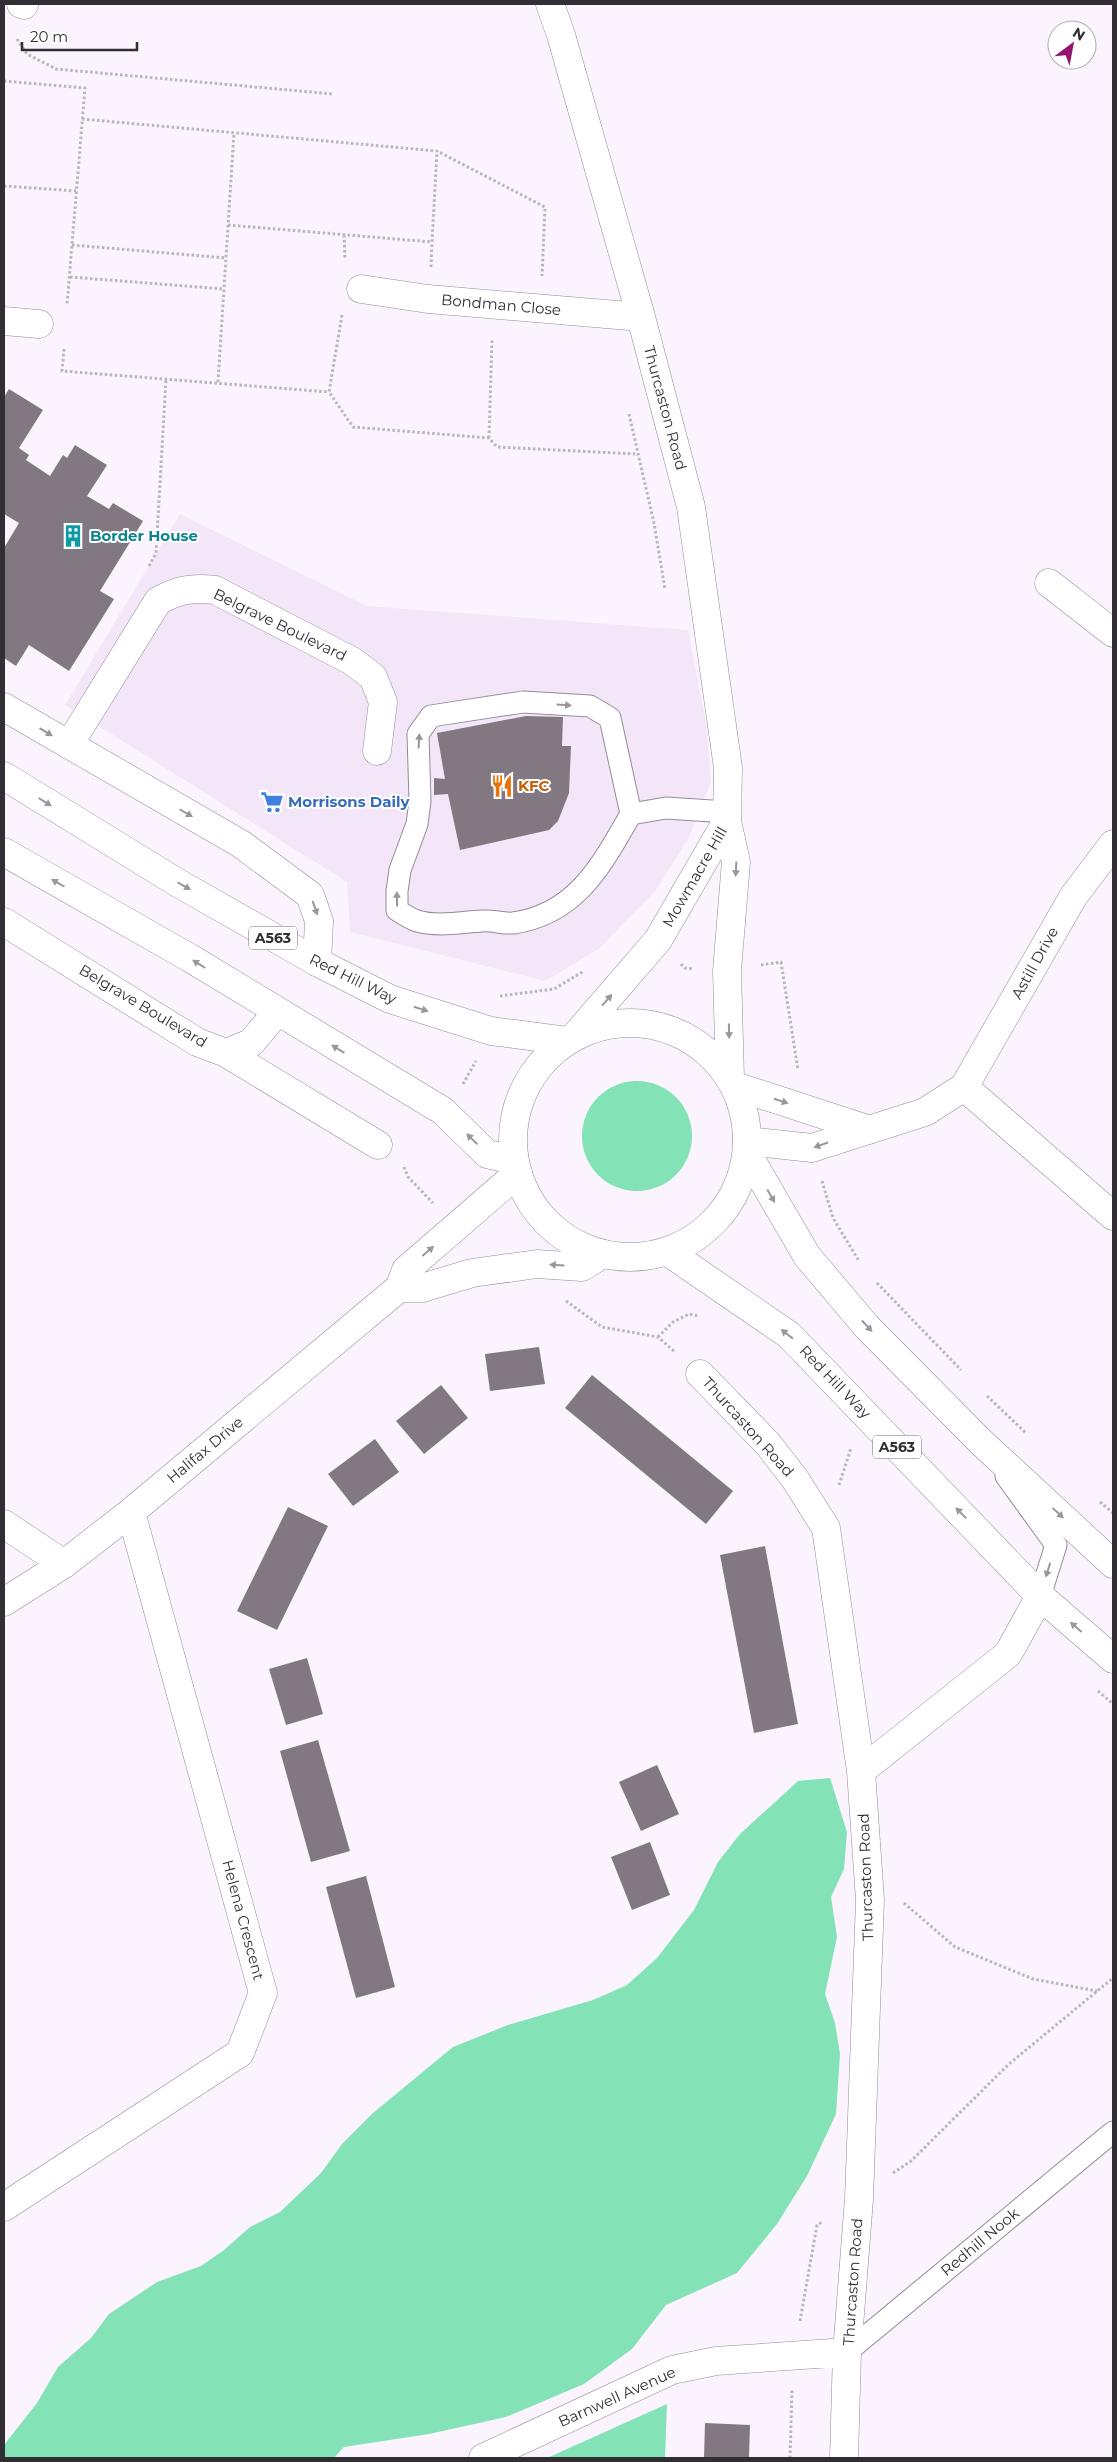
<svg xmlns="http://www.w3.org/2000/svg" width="1117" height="2462" viewBox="0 0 1117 2462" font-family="Montserrat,sans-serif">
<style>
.built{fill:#f3e6f9}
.green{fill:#83e2b6}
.building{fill:#817881}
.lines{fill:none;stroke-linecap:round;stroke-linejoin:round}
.service-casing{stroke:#938b96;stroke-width:23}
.minor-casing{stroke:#938b96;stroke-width:29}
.trunk-casing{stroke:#938b96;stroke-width:29}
.path{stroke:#bbb5be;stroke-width:3;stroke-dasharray:2.5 2.5;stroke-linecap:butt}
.service{stroke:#fff;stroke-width:21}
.minor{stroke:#fff;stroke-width:28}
.trunk{stroke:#fff;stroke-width:28}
.oneway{fill:#98979a}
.labels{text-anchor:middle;stroke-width:4;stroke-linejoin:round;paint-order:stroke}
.shield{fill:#fff;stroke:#706d71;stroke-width:1}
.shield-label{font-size:14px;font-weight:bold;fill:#322f34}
.street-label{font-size:15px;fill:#322f34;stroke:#fff}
.culture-label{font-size:15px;font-weight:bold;fill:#0d838f;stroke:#fff;text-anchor:start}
.food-label{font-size:15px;font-weight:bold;fill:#c56008;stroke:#fff;text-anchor:start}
.shop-label{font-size:15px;font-weight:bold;fill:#366cbe;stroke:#fff;text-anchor:start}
</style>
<rect width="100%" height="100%" fill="#fbf3fe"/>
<!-- built -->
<path class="built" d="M180 514 367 606 688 630 706 723 711 782 689 837 656 890 599 949 545 981 350 932 347 882 65 705Z"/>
<!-- green -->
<path class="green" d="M582 1136a55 55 0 1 1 110 0a55 55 0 1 1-110 0Z
M830 1778 847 1832 844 1869 831 1897 837 1937 825 1994 835 2023 840 2054 836 2114 807 2176 777 2224 737 2273 666 2305 632 2349 584 2384 506 2417 429 2434 344 2447 334 2458H4V2445L37 2403 58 2367 91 2338 109 2314 157 2282 201 2266 224 2250 250 2227 280 2212 321 2173 342 2144 373 2113 453 2047 508 2025 593 2000 627 1985 657 1958 694 1910 718 1862 740 1834 798 1781Z
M667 2404 665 2458H547Z"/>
<!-- building -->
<path class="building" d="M9 389 43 410 19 448 29 455 26 460 50 476 63 455 67 458 75 445 107 465 87 496 109 509 113 503 143 521 100 591 114 599 69 671 29 645 16 666 4 658V548L19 523 4 514V397Z
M526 716 563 717 562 746H571L569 793 558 821 549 830 460 850 448 794 434 795V778L445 779 437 733Z
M539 1347 545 1384 490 1391 485 1354Z
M592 1375 733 1491 706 1524 565 1408Z
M441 1385 468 1418 424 1454 396 1421Z
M375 1439 399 1472 353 1506 328 1474Z
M288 1507 328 1526 277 1630 237 1611Z
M765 1546 798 1724 754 1733 720 1555Z
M307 1658 323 1714 286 1725 269 1669Z
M318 1740 350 1851 311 1862 280 1751Z
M657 1765 679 1814 641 1831 619 1782Z
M650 1842 670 1895 632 1910 611 1857Z
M366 1876 395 1987 356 1998 326 1887Z
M705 2423 750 2425 749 2458H704Z"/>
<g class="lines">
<defs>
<path id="service" d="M631 814 610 718 590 706 523 702 431 716 418 734 420 801 417 824 400 870 397 891V910C403 914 411 919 417 921 438 927 462 922 482 921 492 920 503 924 513 923 577 914 602 864 631 814L666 808 727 812
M1006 1476 1056 1545 1040 1596
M847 2352 1113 2132"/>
<path id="minor" d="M21 4 24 5
M550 4 561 35 641 317 691 507 728 768 727 821 736 862 727 971 730 1078
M361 289 428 299 641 317
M4 321 39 324
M1049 583 1113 633
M4 707 241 844 310 895 319 921 317 962
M69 745 158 601C178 590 192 587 215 590L352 661 373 677 383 702 377 751
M4 922 197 1042 226 1053 251 1043 277 1012
M575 1036 658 940 727 821
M226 1053 378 1145
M735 1086 867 1129
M964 1087 1113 1216
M747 1141 812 1148 925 1112 964 1087 1073 897 1113 844
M399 1288H422L472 1273 537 1264 582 1267 603 1254
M700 1374 768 1444 795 1479 826 1528 861 1771 870 1900 859 2199 847 2352 844 2458
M4 1524 64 1564
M4 1602 64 1564 131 1512 399 1288 406 1270 518 1173
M861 1771 1008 1654 1040 1596
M4 2207 240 2053 263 1993 131 1512
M483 2458 672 2370 716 2361 847 2352"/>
<path id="trunk" d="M4 776 178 883 317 962 390 999 491 1031 567 1041
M4 852 190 958 443 1111 487 1154 514 1160
M513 1140a117 117 0 1 1 234 0a117 117 0 1 1-234 0Z
M747 1153 807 1256 867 1327 981 1442 1113 1564
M668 1252 789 1335 1040 1596 1113 1659"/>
</defs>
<!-- service casing -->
<use href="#service" class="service-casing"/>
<!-- minor casing -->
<use href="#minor" class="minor-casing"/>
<!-- trunk casing -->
<use href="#trunk" class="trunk-casing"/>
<!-- path -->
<path class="path" d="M17 39 27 54 56 69 333 94
M4 81 85 88 67 305
M82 119 437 151 545 207 542 276
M4 186 76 191
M228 225 432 242 437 151
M344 235 345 259
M72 245 226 258
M431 267 432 242
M70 277 224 289
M342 315 329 392 353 427 489 438 497 447 637 454
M64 349 62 371 329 392
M218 382 234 133
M629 414 654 523 665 589
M489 438 492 339
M149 566 156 553 166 379
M681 964 685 968 693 969
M761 965 781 962 798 1070
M500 996 554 989 584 971
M463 1084 476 1061
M404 1167 408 1177 433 1203
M822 1181 833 1218 859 1261
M877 1283 961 1370
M566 1301 602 1327 658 1337 675 1352
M658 1337 673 1322 689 1314 698 1316
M987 1396 1026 1433
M839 1485 851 1448
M1100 1502 1113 1513
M1098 1691 1113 1704
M904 1903 955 1947 1033 1979 1097 1991
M893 2173 911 2161 1009 2064 1113 1978
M800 2321 817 2225 822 2222
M790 2458 792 2389"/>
<!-- service -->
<use href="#service" class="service"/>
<!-- minor -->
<use href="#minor" class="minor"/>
<!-- trunk -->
<use href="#trunk" class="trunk"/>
</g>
<!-- one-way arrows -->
<defs><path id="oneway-solid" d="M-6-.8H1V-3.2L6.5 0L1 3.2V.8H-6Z" transform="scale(1.25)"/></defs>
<g class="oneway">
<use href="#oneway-solid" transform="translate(564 705) rotate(4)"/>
<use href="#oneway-solid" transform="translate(46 732) rotate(31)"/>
<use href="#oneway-solid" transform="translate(419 741) rotate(-87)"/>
<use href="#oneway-solid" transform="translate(45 802) rotate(32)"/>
<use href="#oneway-solid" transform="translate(186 813) rotate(30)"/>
<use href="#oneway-solid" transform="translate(736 869) rotate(93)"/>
<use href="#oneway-solid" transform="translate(58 883) rotate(-150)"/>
<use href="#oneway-solid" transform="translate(184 886) rotate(30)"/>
<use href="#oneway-solid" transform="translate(397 899) rotate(-91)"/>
<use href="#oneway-solid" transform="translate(315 908) rotate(71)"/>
<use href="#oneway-solid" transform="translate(199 964) rotate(-148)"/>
<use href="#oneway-solid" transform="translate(607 1000) rotate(-49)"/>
<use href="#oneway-solid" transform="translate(421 1009) rotate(18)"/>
<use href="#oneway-solid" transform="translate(729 1031) rotate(89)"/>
<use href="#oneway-solid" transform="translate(338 1049) rotate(-149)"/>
<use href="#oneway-solid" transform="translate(781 1101) rotate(18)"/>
<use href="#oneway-solid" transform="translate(472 1139) rotate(-136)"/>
<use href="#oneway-solid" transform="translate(821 1145) rotate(161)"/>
<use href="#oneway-solid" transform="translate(771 1196) rotate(60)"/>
<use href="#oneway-solid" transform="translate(428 1251) rotate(-41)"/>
<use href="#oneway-solid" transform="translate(557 1265) rotate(-176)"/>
<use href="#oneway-solid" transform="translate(867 1326) rotate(47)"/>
<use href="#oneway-solid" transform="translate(787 1334) rotate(-142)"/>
<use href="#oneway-solid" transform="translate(961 1513) rotate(-134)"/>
<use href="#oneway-solid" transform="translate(1058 1513) rotate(43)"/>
<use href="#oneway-solid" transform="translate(1048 1570) rotate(107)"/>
<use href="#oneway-solid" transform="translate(1076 1627) rotate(-139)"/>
</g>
<!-- icons -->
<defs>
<symbol id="building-bare" viewBox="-9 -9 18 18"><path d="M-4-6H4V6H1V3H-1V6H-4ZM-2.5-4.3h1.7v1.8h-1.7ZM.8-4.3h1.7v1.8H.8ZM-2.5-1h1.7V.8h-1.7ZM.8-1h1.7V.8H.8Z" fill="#0f9aa8" stroke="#fff" stroke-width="2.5" paint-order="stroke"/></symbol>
<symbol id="restaurant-bare" viewBox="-9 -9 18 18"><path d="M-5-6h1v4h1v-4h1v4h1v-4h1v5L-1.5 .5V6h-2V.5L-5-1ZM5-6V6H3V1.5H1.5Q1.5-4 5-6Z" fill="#e8710a" stroke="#fff" stroke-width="2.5" paint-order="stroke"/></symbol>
<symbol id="supermarket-bare" viewBox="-9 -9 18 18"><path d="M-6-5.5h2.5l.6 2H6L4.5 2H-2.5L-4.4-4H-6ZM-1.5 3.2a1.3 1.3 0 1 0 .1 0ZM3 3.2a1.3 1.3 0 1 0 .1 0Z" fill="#3f7fe0" stroke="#fff" stroke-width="2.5" paint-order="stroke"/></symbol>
</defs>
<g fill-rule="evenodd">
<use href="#building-bare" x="57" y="520" width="32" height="32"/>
<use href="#restaurant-bare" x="486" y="770" width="32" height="32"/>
<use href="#supermarket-bare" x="256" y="786" width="32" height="32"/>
</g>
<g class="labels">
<!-- shield labels -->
<g class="shield">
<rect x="249" y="926.5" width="48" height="23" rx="4"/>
<rect x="873" y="1435.5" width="48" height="23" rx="4"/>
</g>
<g class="shield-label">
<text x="273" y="943">A563</text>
<text x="897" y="1452">A563</text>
</g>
<!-- street labels -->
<g class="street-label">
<text transform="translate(501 305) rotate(5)" y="5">Bondman Close</text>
<text transform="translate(665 408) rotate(75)" y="5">Thurcaston Road</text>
<text transform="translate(280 625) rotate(26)" y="5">Belgrave Boulevard</text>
<text transform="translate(695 877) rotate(-60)" y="5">Mowmacre Hill</text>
<text transform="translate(1035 963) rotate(-61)" y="5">Astill Drive</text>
<text transform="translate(353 979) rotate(26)" y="5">Red Hill Way</text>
<text transform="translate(143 1006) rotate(31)" y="5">Belgrave Boulevard</text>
<text transform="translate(835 1382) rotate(46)" y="5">Red Hill Way</text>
<text transform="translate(748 1427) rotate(48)" y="5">Thurcaston Road</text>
<text transform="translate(205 1450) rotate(-40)" y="5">Halifax Drive</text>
<text transform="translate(866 1877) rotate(-92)" y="5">Thurcaston Road</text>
<text transform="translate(243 1920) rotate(75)" y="5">Helena Crescent</text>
<text transform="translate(980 2242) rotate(-40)" y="5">Redhill Nook</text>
<text transform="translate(853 2282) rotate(-86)" y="5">Thurcaston Road</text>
<text transform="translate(617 2397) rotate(-24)" y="5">Barnwell Avenue</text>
</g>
<!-- culture labels -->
<g class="culture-label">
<text x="90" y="541">Border House</text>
</g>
<!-- food labels -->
<g class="food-label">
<text x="518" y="791">KFC</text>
</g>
<!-- shop labels -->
<g class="shop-label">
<text x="288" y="807">Morrisons Daily</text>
</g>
</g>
<!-- border -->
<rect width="1117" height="2462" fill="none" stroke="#322f34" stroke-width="10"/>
<!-- north arrow -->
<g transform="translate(1072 45) rotate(32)"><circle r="24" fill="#ffffff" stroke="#adacae"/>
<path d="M0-4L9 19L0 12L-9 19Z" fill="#941570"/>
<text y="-8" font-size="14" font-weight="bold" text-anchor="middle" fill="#322f34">N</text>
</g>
<!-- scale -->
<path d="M22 42v8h115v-8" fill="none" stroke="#322f34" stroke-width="2.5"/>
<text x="30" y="42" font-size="15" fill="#322f34" stroke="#ffffff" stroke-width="4" paint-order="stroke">20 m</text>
</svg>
